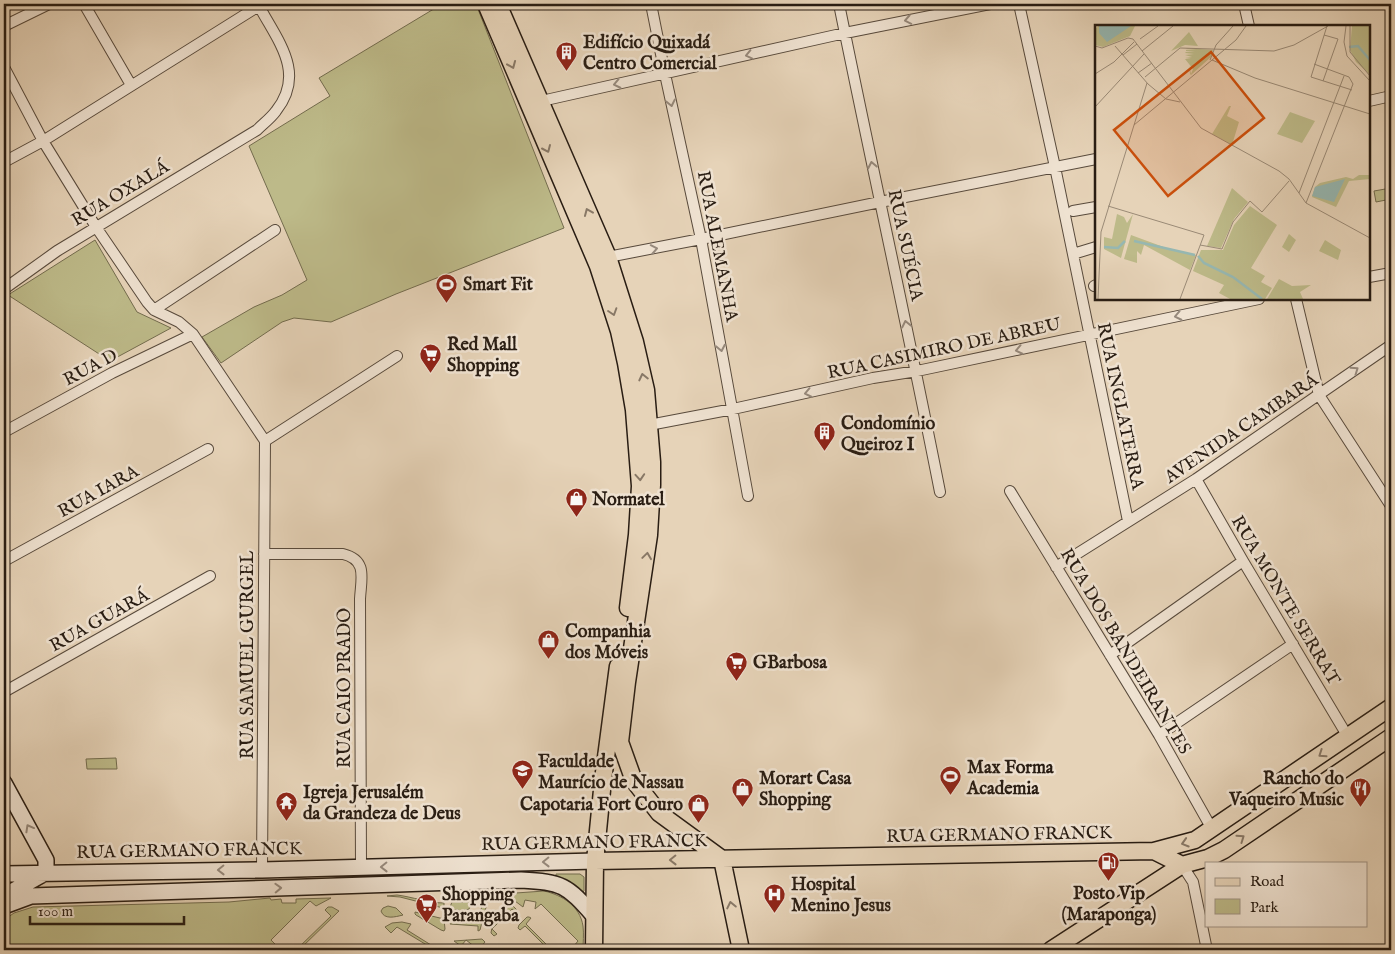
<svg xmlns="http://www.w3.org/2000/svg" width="1395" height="954" viewBox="0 0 1395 954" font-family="'IM FELL English',serif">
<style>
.green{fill:#bdba89;stroke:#736c4e}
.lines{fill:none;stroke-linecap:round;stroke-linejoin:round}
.street-casing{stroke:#584a3c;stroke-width:12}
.secondary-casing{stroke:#291d13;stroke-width:18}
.primary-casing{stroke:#291d13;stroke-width:19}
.street{stroke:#efe2d1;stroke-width:10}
.secondary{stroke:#efe2d1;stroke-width:15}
.primary{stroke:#e6d3b8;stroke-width:16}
.oneway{stroke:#96897c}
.oneway2{stroke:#887866}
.labels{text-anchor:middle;stroke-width:5;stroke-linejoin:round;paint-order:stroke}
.poi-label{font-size:18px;font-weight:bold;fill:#291d13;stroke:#efe2d1;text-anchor:start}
.street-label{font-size:18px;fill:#291d13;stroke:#efe2d1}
.inset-river{fill:none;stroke:#96b7b1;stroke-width:2.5}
.inset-road{fill:none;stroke:#9a8a76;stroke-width:1}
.view{fill:#cb500d;fill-opacity:0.15;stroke:#cb500d;stroke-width:2.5}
.inset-edge{fill:none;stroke:#291d13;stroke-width:2.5}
</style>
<rect width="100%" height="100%" fill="#e6d3b8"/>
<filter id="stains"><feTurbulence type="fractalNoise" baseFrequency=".004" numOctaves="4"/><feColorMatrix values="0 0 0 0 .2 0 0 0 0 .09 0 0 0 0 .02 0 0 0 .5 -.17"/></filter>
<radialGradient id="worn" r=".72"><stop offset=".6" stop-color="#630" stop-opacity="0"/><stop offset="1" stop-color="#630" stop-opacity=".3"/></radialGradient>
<!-- green -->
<path class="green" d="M442 4H476L564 228 396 294 331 322 294 318 282 322 221 363 202 337 254 307 282 295 307 280 249 146 330 96 319 78Z
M1391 188V199L1376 202 1374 191Z
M95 240 137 312 171 328 110 361 8 295Z
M116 758 117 769H87L86 759Z
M556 874H580L584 877V891L582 893 556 878Z
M544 891C562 895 580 906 583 926 584 934 583 943 583 950H580V947H573L578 941 541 904 535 909 536 902 525 900 523 907 511 898 516 893Z
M397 895C413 897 428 903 444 903V906L443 908 400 897 387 896Z
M270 898 271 900 281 899 282 903H296V899L331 898 316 906 310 901 271 940 276 945 272 950H4V920L14 913 33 907 229 902Z
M488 901 484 914 480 930 478 931V926L450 924 451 920C466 920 482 923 482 902Z
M452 902H471V905L469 909 462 911 451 909 450 907Z
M506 902 510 903 519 912 518 914 512 909 492 929 497 934 494 936 491 933 493 922Z
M388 906 396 908 403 915C395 917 384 920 381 911L383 908Z
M328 907H332L339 911 299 950H296L331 916 325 910Z
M415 912 444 919 445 929 444 931 441 930 416 915 415 914Z
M527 917H529L531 918 526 924 552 950H549L525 926 520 930 518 928 519 925Z
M402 922 411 924 407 930 439 950H435L397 927 391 933 385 927 392 923Z
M482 939 485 942 480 948 481 950H479L466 940 461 946 454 941Z"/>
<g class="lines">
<defs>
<path id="street" d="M84 4 131 85
M651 4 665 74 701 239 748 496
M839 4C872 167 908 329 940 492
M1019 4 1055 167 1128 521
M1244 4 1249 26
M4 26 49 4
M4 67 43 141 96 227 147 302 154 310 179 322 193 334 265 441
M1369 101 1391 96
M537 102 845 33 990 4
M4 162 43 141 262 4
M1073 211 1096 207
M1073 254 1096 247
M608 257 701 239 880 202 1096 159
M1369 277 1391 273
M1094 286 1096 285
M4 289 57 251 257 130C263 124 271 118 276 111 307 72 276 39 258 4
M1296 299 1319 395 1391 506
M154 310 275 230
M644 426 733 409 873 378 917 371 1259 299
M4 432 112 373 193 334
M265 441 397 356
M1196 479 1243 561 1348 737
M1010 491 1159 735 1212 829
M264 554H343C368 560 361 579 360 599L361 867
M4 561 208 449
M1056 567 1196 479 1391 345
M1110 655 1243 561
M4 692 210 576
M1159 735 1293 644
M1182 865 1193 882 1207 950
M262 870 265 441"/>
<path id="secondary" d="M4 783 46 860V873
M4 874 262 870 595 861
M4 896 45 873
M4 906 31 896 521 880C562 882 567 885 594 916"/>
<path id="primary" d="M486 4 598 266 619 331 626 363 634 410 640 486 637 535 628 608
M498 4 608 257 635 342 646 390 652 462V485L649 535 627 682 620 742 634 781 659 813 722 859 741 950
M1154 851 1195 840 1391 707
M595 861 1154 851 1182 865
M594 950 595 861 603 780 618 666
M1051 950 1182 865 1208 858 1224 850 1391 737"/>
</defs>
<!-- street casing -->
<use href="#street" class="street-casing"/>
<!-- secondary casing -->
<use href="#secondary" class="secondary-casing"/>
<!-- primary casing -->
<use href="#primary" class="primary-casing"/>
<!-- street -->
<use href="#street" class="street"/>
<!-- secondary -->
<use href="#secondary" class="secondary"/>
<!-- primary -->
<use href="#primary" class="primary"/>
</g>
<!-- one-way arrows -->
<defs><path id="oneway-chevron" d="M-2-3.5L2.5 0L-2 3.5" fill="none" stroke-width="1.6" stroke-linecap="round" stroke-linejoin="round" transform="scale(1.25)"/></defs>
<g class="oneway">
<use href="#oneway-chevron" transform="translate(908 20) rotate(169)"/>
<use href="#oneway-chevron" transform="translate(749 55) rotate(167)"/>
<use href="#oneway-chevron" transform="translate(617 84) rotate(168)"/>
<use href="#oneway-chevron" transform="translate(671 103) rotate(78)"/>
<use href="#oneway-chevron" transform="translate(872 165) rotate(-101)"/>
<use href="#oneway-chevron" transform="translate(654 249) rotate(-11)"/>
<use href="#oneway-chevron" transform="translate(1178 316) rotate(168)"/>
<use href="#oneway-chevron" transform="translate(906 324) rotate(-102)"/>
<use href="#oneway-chevron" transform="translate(721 348) rotate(79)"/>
<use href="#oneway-chevron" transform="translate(1019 350) rotate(168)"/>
<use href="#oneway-chevron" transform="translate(1355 370) rotate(-35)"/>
<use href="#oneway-chevron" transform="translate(808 393) rotate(168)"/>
<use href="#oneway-chevron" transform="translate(29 828) rotate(-119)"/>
<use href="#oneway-chevron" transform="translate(546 862) rotate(179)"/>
<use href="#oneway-chevron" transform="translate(384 867) rotate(179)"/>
<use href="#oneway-chevron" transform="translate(221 870) rotate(179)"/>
<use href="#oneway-chevron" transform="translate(278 888) rotate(-2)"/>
</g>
<g class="oneway2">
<use href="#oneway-chevron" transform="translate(512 65) rotate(67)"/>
<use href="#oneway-chevron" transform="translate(547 149) rotate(66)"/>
<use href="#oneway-chevron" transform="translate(588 212) rotate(-113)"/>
<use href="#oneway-chevron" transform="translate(613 312) rotate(72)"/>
<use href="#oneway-chevron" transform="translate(643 377) rotate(-103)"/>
<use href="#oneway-chevron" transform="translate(640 477) rotate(86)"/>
<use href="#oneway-chevron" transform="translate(647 556) rotate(-82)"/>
<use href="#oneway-chevron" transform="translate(1322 754) rotate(146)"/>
<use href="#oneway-chevron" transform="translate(1241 838) rotate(-35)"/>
<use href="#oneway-chevron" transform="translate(1185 843) rotate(163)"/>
<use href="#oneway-chevron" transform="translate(673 860) rotate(179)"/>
<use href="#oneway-chevron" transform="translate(731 905) rotate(-102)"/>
</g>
<!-- icons -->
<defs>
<symbol id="building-pin" viewBox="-11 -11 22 30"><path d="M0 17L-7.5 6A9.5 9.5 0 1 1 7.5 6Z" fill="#8f2418" stroke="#efe2d1"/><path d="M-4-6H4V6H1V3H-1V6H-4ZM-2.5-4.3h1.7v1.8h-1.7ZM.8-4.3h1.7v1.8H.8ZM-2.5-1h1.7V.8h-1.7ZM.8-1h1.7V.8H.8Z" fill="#fff"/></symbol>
<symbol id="stadium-pin" viewBox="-11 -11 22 30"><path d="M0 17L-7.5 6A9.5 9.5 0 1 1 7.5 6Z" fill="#8f2418" stroke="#efe2d1"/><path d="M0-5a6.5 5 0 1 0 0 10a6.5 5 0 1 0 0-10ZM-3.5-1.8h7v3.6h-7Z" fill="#fff"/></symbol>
<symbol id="supermarket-pin" viewBox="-11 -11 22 30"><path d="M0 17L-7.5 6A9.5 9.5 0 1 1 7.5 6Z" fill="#8f2418" stroke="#efe2d1"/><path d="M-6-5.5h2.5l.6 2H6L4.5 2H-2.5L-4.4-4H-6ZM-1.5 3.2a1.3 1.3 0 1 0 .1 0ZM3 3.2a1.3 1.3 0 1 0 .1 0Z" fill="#fff"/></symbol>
<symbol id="shop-pin" viewBox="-11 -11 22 30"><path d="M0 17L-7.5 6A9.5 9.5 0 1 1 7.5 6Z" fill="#8f2418" stroke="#efe2d1"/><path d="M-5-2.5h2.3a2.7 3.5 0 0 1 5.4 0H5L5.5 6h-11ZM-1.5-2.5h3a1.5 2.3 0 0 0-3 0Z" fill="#fff"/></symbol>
<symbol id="university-pin" viewBox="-11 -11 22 30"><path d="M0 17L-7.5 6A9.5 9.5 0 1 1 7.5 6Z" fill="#8f2418" stroke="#efe2d1"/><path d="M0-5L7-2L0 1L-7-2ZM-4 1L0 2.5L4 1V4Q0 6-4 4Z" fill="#fff"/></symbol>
<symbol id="restaurant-pin" viewBox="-11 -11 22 30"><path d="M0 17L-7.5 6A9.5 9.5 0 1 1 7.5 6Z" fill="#8f2418" stroke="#efe2d1"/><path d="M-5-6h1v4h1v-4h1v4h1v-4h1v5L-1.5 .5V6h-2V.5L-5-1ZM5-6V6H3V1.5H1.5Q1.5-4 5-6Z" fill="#fff"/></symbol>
<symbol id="temple-pin" viewBox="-11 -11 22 30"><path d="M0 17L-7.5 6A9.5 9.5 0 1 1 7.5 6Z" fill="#8f2418" stroke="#efe2d1"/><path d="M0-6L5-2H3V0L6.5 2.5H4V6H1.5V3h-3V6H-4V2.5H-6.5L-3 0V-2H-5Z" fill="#fff"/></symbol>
<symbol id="fuel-pin" viewBox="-11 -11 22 30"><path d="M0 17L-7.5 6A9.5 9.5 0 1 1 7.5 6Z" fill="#8f2418" stroke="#efe2d1"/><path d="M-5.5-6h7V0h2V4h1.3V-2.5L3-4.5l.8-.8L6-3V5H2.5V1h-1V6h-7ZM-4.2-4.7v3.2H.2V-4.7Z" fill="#fff"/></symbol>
<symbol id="hospital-pin" viewBox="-11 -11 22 30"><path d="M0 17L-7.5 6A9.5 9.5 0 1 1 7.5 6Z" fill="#8f2418" stroke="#efe2d1"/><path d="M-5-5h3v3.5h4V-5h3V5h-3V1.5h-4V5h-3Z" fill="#fff"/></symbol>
</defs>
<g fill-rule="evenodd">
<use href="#building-pin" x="554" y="40" width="25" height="34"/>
<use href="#stadium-pin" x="434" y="272" width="25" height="34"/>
<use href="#supermarket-pin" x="418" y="342" width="25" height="34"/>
<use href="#building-pin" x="812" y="420" width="25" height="34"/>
<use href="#shop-pin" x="564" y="486" width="25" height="34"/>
<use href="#shop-pin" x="536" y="628" width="25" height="34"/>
<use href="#supermarket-pin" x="724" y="650" width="25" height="34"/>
<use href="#university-pin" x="510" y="758" width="25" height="34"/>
<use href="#stadium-pin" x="938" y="764" width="25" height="34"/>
<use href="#shop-pin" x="730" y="776" width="25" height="34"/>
<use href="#restaurant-pin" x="1348" y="776" width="25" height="34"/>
<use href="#temple-pin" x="274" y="790" width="25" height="34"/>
<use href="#shop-pin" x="686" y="792" width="25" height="34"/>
<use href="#fuel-pin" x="1096" y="850" width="25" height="34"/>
<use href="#hospital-pin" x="762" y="882" width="25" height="34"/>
<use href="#supermarket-pin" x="414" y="892" width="25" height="34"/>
</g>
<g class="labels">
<!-- poi labels -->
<g class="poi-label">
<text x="583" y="48">Edifício Quixadá<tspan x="583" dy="21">Centro Comercial</tspan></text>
<text x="463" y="290">Smart Fit</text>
<text x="447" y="350">Red Mall<tspan x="447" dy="21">Shopping</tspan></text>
<text x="841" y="429">Condomínio<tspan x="841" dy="21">Queiroz I</tspan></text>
<text x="592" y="505">Normatel</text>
<text x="565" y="637">Companhia<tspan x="565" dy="21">dos Móveis</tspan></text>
<text x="753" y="668">GBarbosa</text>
<text x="538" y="767">Faculdade<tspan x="538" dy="21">Maurício de Nassau</tspan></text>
<text x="967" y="773">Max Forma<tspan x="967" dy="21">Academia</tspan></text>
<text x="759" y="784">Morart Casa<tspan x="759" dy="21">Shopping</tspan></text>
<text x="1344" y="784" text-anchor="end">Rancho do<tspan x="1344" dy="21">Vaqueiro Music</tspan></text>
<text x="303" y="798">Igreja Jerusalém<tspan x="303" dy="21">da Grandeza de Deus</tspan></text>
<text x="683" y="810" text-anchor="end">Capotaria Fort Couro</text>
<text x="791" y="890">Hospital<tspan x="791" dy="21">Menino Jesus</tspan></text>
<text x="1109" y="899" text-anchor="middle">Posto Vip<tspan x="1109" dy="21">(Maraponga)</tspan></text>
<text x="442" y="900">Shopping<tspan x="442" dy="21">Parangaba</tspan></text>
</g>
<!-- street labels -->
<g class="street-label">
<text transform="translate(120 193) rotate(-31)" y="6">RUA OXALÁ</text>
<text transform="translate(906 245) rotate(78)" y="6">RUA SUÉCIA</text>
<text transform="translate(718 246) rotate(79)" y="6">RUA ALEMANHA</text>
<text transform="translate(944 348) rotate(-12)" y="6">RUA CASIMIRO DE ABREU</text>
<text transform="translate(90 367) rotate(-28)" y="6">RUA D</text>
<text transform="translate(1121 406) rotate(78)" y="6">RUA INGLATERRA</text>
<text transform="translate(1241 428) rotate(-34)" y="6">AVENIDA CAMBARÁ</text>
<text transform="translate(98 491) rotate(-29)" y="6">RUA IARA</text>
<text transform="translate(1286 600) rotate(59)" y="6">RUA MONTE SERRAT</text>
<text transform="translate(99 620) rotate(-29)" y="6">RUA GUARÁ</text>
<text transform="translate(1126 651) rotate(59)" y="6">RUA DOS BANDEIRANTES</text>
<text transform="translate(247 655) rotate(-90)" y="6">RUA SAMUEL GURGEL</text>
<text transform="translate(344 688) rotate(-90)" y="6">RUA CAIO PRADO</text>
<text transform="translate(999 834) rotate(-1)" y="6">RUA GERMANO FRANCK</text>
<text transform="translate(594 842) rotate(-1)" y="6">RUA GERMANO FRANCK</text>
<text transform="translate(189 850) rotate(-1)" y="6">RUA GERMANO FRANCK</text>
</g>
</g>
<!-- overview -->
<g transform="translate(1095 25)">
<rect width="275" height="275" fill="#e6d3b8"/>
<path d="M3 1H40L35 11 8 22 0 20V4ZM257 1H275V50L261 37 255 25ZM94 7 103 21 90 20 76 26ZM93 23 118 25 116 32 96 50 95 49 94 40 96 49 98 44 90 34 96 33H90L97 32 90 30 99 29 90 28 91 27H100L91 26V25H101L90 24ZM134 81H136L132 91 144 97 137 120 117 109ZM195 87 220 96 207 118 182 109ZM264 150H275V154L254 156 241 182 217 172 220 162 225 158 251 152 258 154ZM137 163 153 177 139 194 126 223 112 221ZM155 181 182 200 156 243 170 251 166 257 177 263 170 274H135L124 268 129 260 98 246 106 225H128L139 200ZM22 189 29 192 32 198 38 189 26 233 9 224V212L17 214ZM194 209 201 215 194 227 187 222ZM36 210 74 224 101 230 95 245 49 220 46 230 42 226V238L29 234ZM230 215 246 225 243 235 224 226ZM184 254 197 261 216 260 205 267 208 274H172Z" fill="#bdba89"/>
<path d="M4 1H36L12 17 4 8ZM250 154 239 177 217 171 220 162Z" fill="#96b7b1"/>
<path class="inset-river" d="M254 22 263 21 275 35M39 216 100 230M9 222 23 223 30 216M103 231 109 238 138 252 167 274"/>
<path class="inset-road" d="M232 1 216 52 257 65M251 1 249 17 252 31 275 56M255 1V27L275 51M45 14 63 1M0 21 7 23 33 13 38 14 106 103 184 146 194 154 211 178 275 213M20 21 53 59 71 74 85 77M47 26 78 1M28 30 42 19M115 35 121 20 138 1M117 35 160 53 275 89M43 48 57 38M0 49 19 37 39 17M50 52 85 23 179 26 199 20 233 1M228 56 243 14 229 10M0 82 49 29M39 100 141 15 151 1M204 168 249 51M211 178 258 59 254 52 219 39M13 181 109 210 85 274M105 220 127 224 138 197 155 176 167 187 194 156M3 274 6 207 52 58"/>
<path class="view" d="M116 27 169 93 73 171 19 105Z"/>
<rect width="275" height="275" class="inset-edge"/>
</g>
<!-- margin -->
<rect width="1395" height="954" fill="none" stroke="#e6d3b8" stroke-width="20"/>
<rect x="5" y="5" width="1385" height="944" fill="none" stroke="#291d13" stroke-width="2.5"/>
<rect x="10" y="10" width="1375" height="934" fill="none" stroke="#291d13"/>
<!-- legend -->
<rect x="1205" y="862" width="162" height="65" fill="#efe2d1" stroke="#a09385"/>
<rect x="1215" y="878" width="25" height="8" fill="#e6d3b8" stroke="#a09385"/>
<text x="1250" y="886" font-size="15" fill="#291d13">Road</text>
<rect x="1215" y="899" width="25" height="15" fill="#bdba89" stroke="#a09385"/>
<text x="1250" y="912" font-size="15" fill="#291d13">Park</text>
<!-- scale -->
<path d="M30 916v8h154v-8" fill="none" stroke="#291d13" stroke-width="2.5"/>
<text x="38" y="916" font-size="15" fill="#291d13" stroke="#efe2d1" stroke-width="4" paint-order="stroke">100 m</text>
<rect width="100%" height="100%" filter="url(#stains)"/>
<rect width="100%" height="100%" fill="url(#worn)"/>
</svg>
